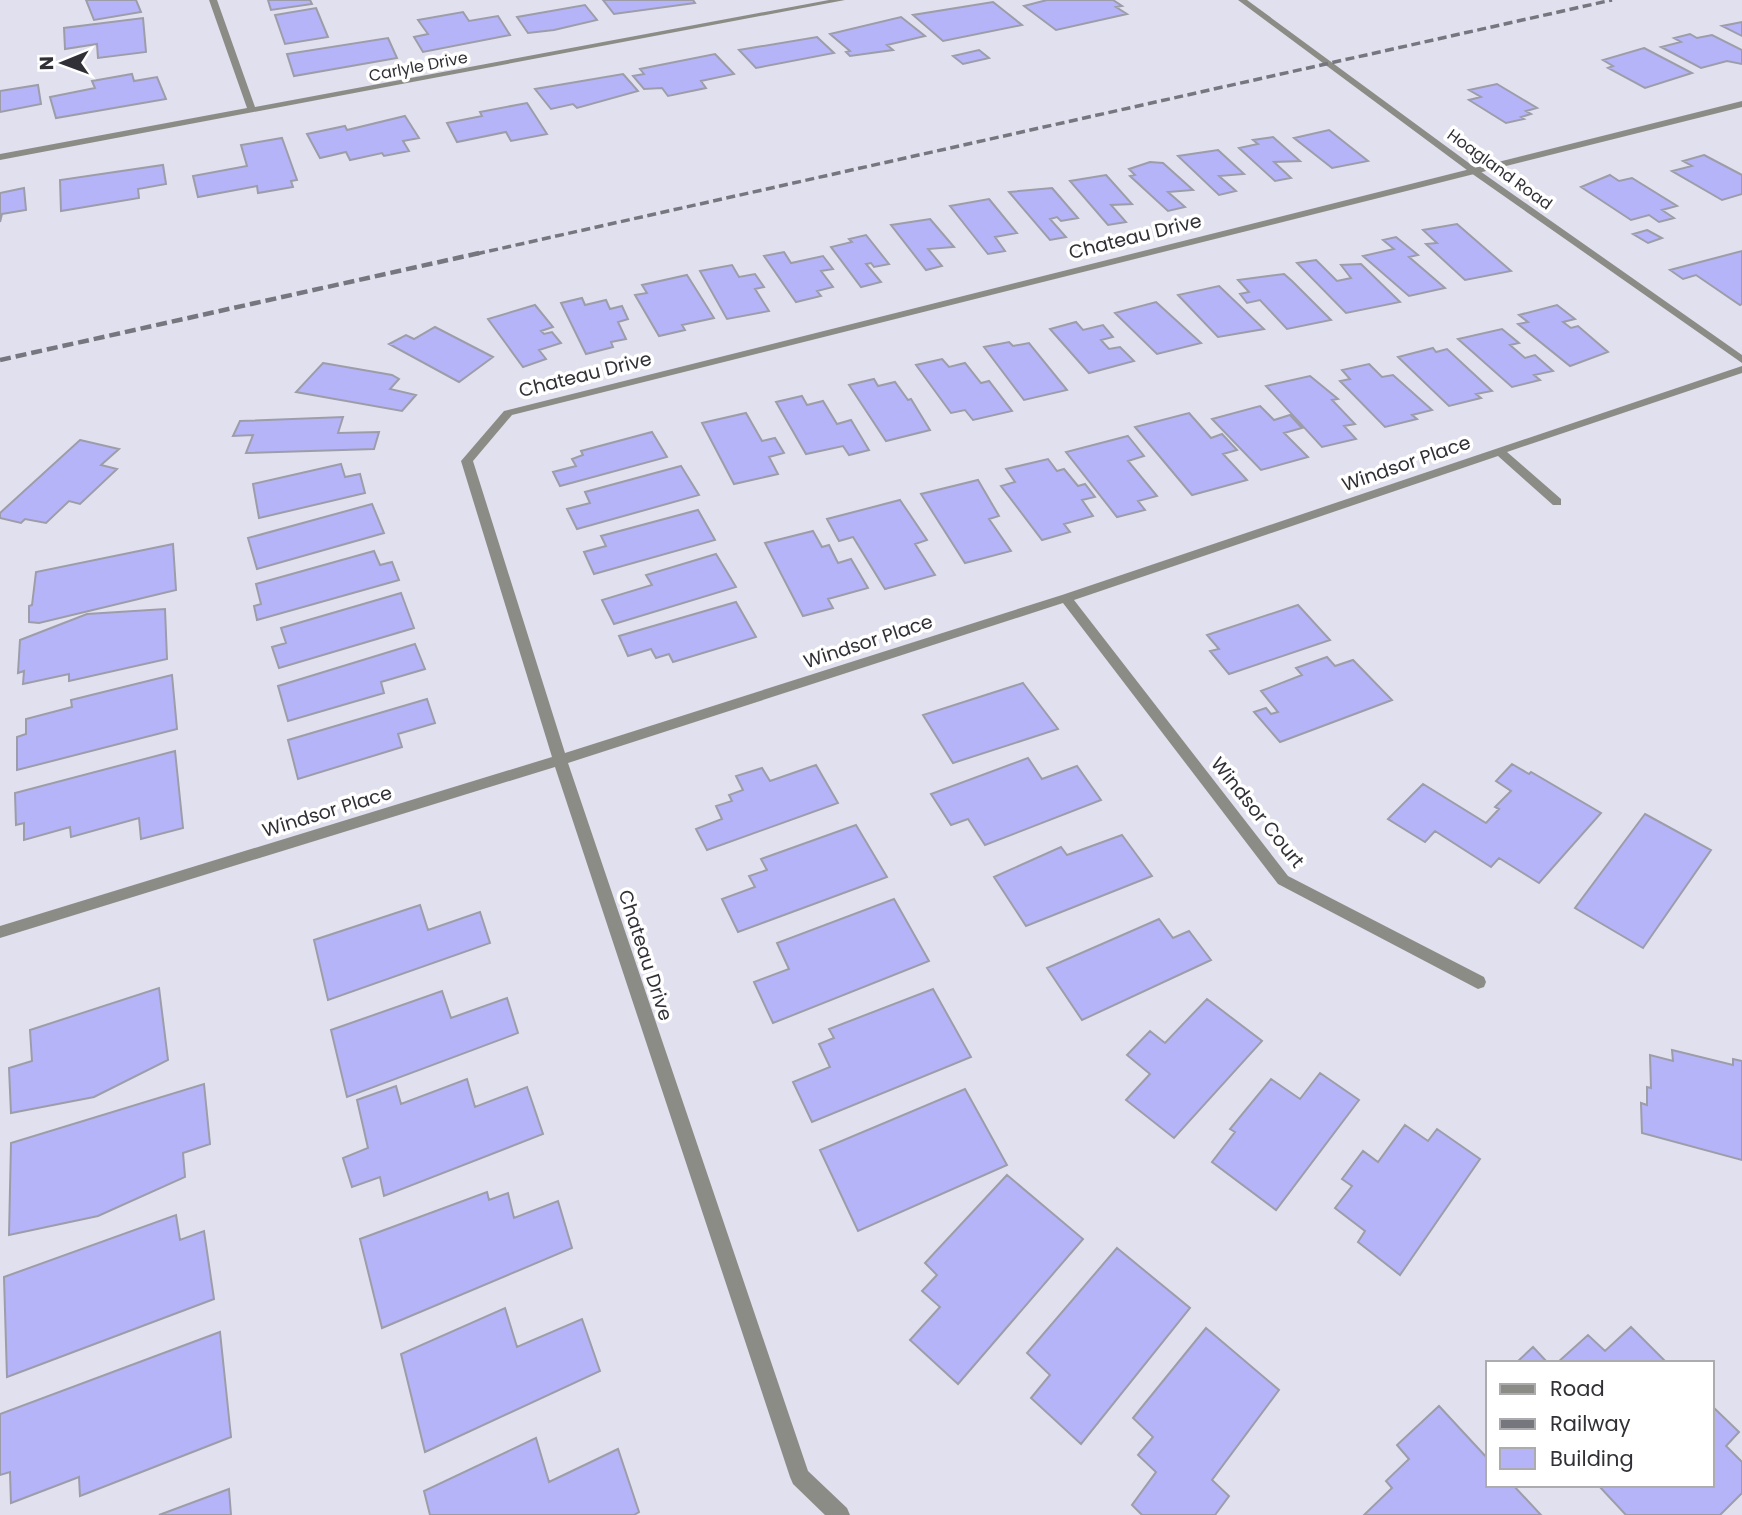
<svg xmlns="http://www.w3.org/2000/svg" width="1742" height="1515" viewBox="0 0 1742 1515" font-family="Poppins,sans-serif">
<style>
.building{fill:#b6b4f8;stroke:#9d9daa;stroke-width:2}
.lines{fill:none;stroke-linecap:round;stroke-linejoin:round}
.minor{fill:#8c8c86;fill-rule:evenodd}
.tertiary{fill:#8c8c86;fill-rule:evenodd}
.rail-far1{stroke:#76767f;stroke-width:3.5;stroke-dasharray:9 4.5;stroke-linecap:butt}
.rail{stroke:#76767f;stroke-width:4.5;stroke-dasharray:11 5;stroke-linecap:butt}
.labels{text-anchor:middle;stroke-width:7;stroke-linejoin:round;paint-order:stroke}
.far-street-label{font-size:16px;fill:#303036;stroke:#fff}
.street-label{font-size:19px;fill:#303036;stroke:#fff}
</style>
<rect width="100%" height="100%" fill="#e0e0ee"/>
<!-- building -->
<path class="building" d="M86 0H136L141 12 94 20Z
M268 0H310L312 4 271 10Z
M603 0H693L695 3 614 14Z
M1047 0H1113L1122 6 1116 7 1127 14 1056 30 1024 6Z
M993 2 1022 25 943 41 913 15Z
M585 5 597 20 554 30 528 33 517 17Z
M316 8 328 37 285 44 275 15Z
M463 12 469 21 498 16 510 35 423 52 414 37 428 34 418 20Z
M901 17 925 36 887 45 893 50 850 56 846 52 850 51 830 34Z
M143 18 146 52 98 58 97 44 65 49 64 28Z
M1742 22V36L1722 26Z
M1690 34 1697 38 1712 35 1742 50V64L1727 61 1701 68 1661 47 1681 42 1674 38Z
M817 37 834 53 756 68 739 50Z
M388 38 397 58 294 76 287 54Z
M1644 48 1692 73 1645 88 1608 68 1613 66 1603 60Z
M979 50 989 58 963 64 953 56Z
M715 54 734 74 701 81 706 88 668 96 662 88 644 89 633 76 644 74 640 69Z
M132 74 134 81 157 77 166 99 56 118 50 97 95 88 92 81Z
M623 74 638 91 577 108 573 104 551 109 535 89Z
M1497 84 1537 108 1526 111 1531 114 1521 117 1524 119 1506 123 1469 100 1481 97 1469 90Z
M38 85 41 104 0 112V91Z
M527 103 547 134 511 141 506 132 457 142 447 123 482 116 480 112Z
M405 116 419 138 403 141 409 151 384 156 382 153 350 160 346 152 320 158 307 134 345 126 347 130Z
M1329 130 1368 161 1332 168 1294 138Z
M1273 137 1300 161 1274 162 1291 178 1275 181 1239 148 1258 144 1253 140Z
M282 138 297 180 291 181 293 187 258 193 257 186 198 197 193 176 247 166 241 145Z
M1218 150 1244 174 1219 176 1236 191 1219 195 1178 156Z
M1704 155 1742 175V194L1722 200 1672 171 1692 166 1683 161Z
M1150 162 1163 163 1193 190 1168 192 1185 207 1168 211 1130 176 1135 175 1129 169Z
M163 165 166 184 138 189 139 198 61 211 60 180Z
M1106 175 1132 204 1111 205 1126 222 1108 225 1070 181Z
M1610 175 1619 181 1632 178 1677 206 1662 210 1674 218 1659 222 1649 215 1631 220 1581 187Z
M24 188 26 210 2 214 0 222V193Z
M1052 188 1078 218 1061 221 1057 217 1050 219 1066 237 1050 240 1009 192Z
M989 199 1017 233 995 237 1005 251 988 254 950 206Z
M930 219 954 247 928 249 942 266 926 270 891 225Z
M1457 224 1511 271 1465 280 1426 244 1437 243 1423 230Z
M1647 230 1662 238 1648 243 1633 234Z
M866 235 889 264 874 267 871 263 866 264 881 282 861 287 831 247 852 242 849 239Z
M1396 237 1418 255 1409 257 1445 288 1409 296 1363 256 1394 249 1383 240Z
M1742 251V304L1740 305 1696 275 1683 279 1670 270Z
M784 252 791 263 823 256 833 269 821 271 833 287 817 291 821 296 796 302 764 256Z
M1316 260 1337 281 1351 278 1341 265 1361 264 1400 302 1346 313 1297 263Z
M732 265 739 277 755 274 764 287 755 289 769 311 727 319 700 271Z
M1284 274 1292 281 1331 320 1287 329 1260 300 1247 303 1240 294 1249 292 1238 280Z
M687 275 714 318 682 325 685 330 659 336 635 295 647 293 642 285Z
M1219 286 1264 329 1218 337 1178 295Z
M582 298 585 305 606 300 610 309 622 306 628 319 618 322 626 339 611 342 613 347 586 354 561 303Z
M1156 302 1201 343 1157 354 1115 313Z
M535 305 553 327 541 331 544 334 552 332 561 343 539 350 546 359 523 367 488 319Z
M1557 305 1575 319 1563 322 1571 328 1578 326 1608 352 1570 366 1518 324 1528 322 1519 315Z
M1076 322 1083 330 1103 325 1113 337 1101 340 1109 349 1120 347 1134 361 1089 373 1050 329Z
M435 327 493 357 459 382 389 344 406 335 414 339Z
M1502 329 1519 343 1510 345 1525 358 1535 355 1553 371 1534 375 1540 380 1512 387 1458 339Z
M1009 342 1013 346 1029 343 1067 390 1024 400 984 347Z
M1433 348 1436 352 1447 349 1492 391 1476 394 1481 398 1449 406 1398 357Z
M942 359 949 367 965 363 981 383 989 381 1012 411 973 420 965 410 951 413 916 365Z
M323 363 392 375 399 379 390 389 416 395 402 411 296 392Z
M1369 364 1382 377 1393 375 1432 410 1412 415 1417 419 1385 427 1340 381 1350 379 1342 370Z
M1310 376 1338 399 1332 400 1355 424 1344 426 1356 439 1322 447 1266 386Z
M874 379 878 386 895 382 908 400 911 399 930 430 886 441 849 385Z
M802 396 807 405 823 401 837 424 851 420 869 450 849 455 843 446 806 454 776 402Z
M1260 406 1274 420 1290 415 1302 428 1284 433 1308 457 1261 470 1212 419Z
M746 413 762 441 775 438 784 453 769 457 778 474 734 484 702 423Z
M1189 413 1211 438 1222 434 1237 450 1223 454 1247 480 1192 495 1135 427Z
M343 417 338 433 379 432 374 449 246 453 253 435 233 436 240 421Z
M652 432 667 457 560 486 553 472 576 466 572 459 583 455 581 451Z
M1128 436 1144 456 1128 461 1157 496 1138 501 1145 510 1117 517 1066 452Z
M80 440 119 449 101 465 117 469 80 504 69 501 46 523 25 519 21 523 0 518V513Z
M1048 459 1057 471 1064 469 1078 486 1085 484 1095 497 1082 500 1093 516 1064 524 1070 532 1042 540 1001 486 1015 482 1006 469Z
M341 464 345 477 360 474 365 493 259 518 253 484Z
M681 466 699 495 577 529 567 509 590 503 585 492Z
M978 480 999 516 989 519 1011 551 965 563 921 494Z
M900 500 927 540 915 544 935 575 885 589 853 537 839 541 827 519Z
M372 504 384 533 257 569 248 538Z
M698 510 715 540 594 574 584 552 606 546 601 536Z
M813 531 822 547 829 545 838 563 851 559 868 588 828 599 833 608 803 616 765 543Z
M173 544 176 590 39 623 29 622V606L32 605 36 572Z
M374 551 380 565 392 562 399 580 257 620 254 606 261 604 256 584Z
M716 554 736 587 614 624 602 600 652 585 646 575Z
M401 593 414 628 279 668 272 647 286 643 281 628Z
M736 602 756 637 673 662 669 654 656 658 651 649 628 656 619 636Z
M1298 605 1330 640 1229 674 1210 651 1219 649 1207 635Z
M165 609 167 659 69 681V674L23 684 24 671 18 673 20 640 87 614Z
M415 644 425 669 381 682 384 693 288 721 278 686Z
M1327 657 1335 666 1353 660 1392 700 1280 742 1254 712 1266 708 1271 714 1278 712 1261 691 1302 675 1296 668Z
M172 675 177 729 17 770V737L26 734V719L72 707 71 700Z
M1023 683 1058 729 953 763 923 715Z
M427 699 435 723 398 734 402 747 298 779 288 740Z
M175 751 183 828 141 839 139 818 71 837 70 827 24 840V823L16 825 15 793Z
M1028 758 1042 779 1077 766 1101 800 985 845 968 819 951 825 931 794Z
M1512 764 1529 774 1531 772 1601 813 1539 883 1499 858 1491 867 1435 831 1425 842 1388 819 1423 784 1486 823 1499 809 1495 807 1511 791 1496 781Z
M816 765 838 803 707 850 696 829 722 819 716 806 732 801 729 795 743 790 736 776 762 768 770 781Z
M1645 814 1711 850 1643 948 1575 908Z
M856 825 887 877 738 932 722 899 755 887 749 876 767 870 761 859Z
M1122 835 1152 876 1026 926 994 877 1061 847 1067 855Z
M894 899 929 961 773 1023 754 982 789 969 777 943Z
M420 905 428 930 480 912 490 943 328 1000 314 940Z
M1159 919 1173 938 1189 931 1211 960 1082 1020 1047 968Z
M159 988 168 1060 94 1097 11 1113 9 1068 32 1061 30 1030Z
M933 989 971 1057 812 1122 793 1082 830 1067 819 1044 834 1038 829 1029Z
M442 991 451 1018 507 998 518 1033 347 1097 331 1030Z
M1207 999 1262 1041 1174 1138 1126 1100 1150 1074 1127 1055 1150 1031 1165 1043Z
M1672 1050 1733 1065V1059L1742 1061V1160L1642 1133 1641 1103 1647 1105V1087L1651 1088 1650 1055 1673 1061Z
M1320 1073 1359 1100 1276 1210 1212 1162 1235 1132 1230 1129 1271 1079 1300 1099Z
M467 1079 475 1107 527 1087 543 1134 384 1196 380 1177 352 1187 343 1158 368 1148 357 1100 396 1086 401 1104Z
M204 1084 210 1144 183 1153 185 1177 98 1216 9 1235 11 1143Z
M965 1089 1007 1165 858 1231 820 1150Z
M1405 1125 1428 1141 1437 1129 1480 1159 1400 1275 1358 1242 1365 1231 1335 1208 1352 1186 1342 1179 1363 1151 1378 1162Z
M1007 1175 1083 1239 958 1384 910 1340 940 1307 922 1291 937 1275 925 1263Z
M487 1192 489 1200 508 1193 514 1218 558 1201 572 1248 382 1328 360 1239Z
M176 1215 180 1240 204 1231 214 1299 7 1377 4 1277Z
M1117 1248 1190 1308 1081 1444 1031 1398 1050 1375 1027 1353Z
M505 1308 517 1347 582 1319 600 1371 425 1452 401 1354Z
M1631 1327 1667 1363H1557L1588 1335 1605 1351Z
M1206 1328 1279 1390 1212 1480 1229 1496 1215 1515H1142L1132 1505 1156 1472 1138 1455 1153 1437 1133 1418Z
M220 1332 231 1437 80 1496 79 1477 11 1503 10 1472 0 1475V1414Z
M1533 1347 1548 1363H1516Z
M1439 1406 1488 1459V1485H1513L1541 1515H1364L1392 1488 1386 1481 1409 1459 1397 1445Z
M1712 1406 1739 1432 1726 1446 1742 1462V1493L1720 1515H1626L1598 1485H1712Z
M536 1438 549 1482 618 1449 639 1512 634 1515H430L424 1491Z
M229 1489 231 1515H159Z"/>
<g class="lines">
<!-- minor -->
<path class="minor" d="M209 0H217L255 107 829 0H845L0 160V154L247 108Z
M1742 101V107L512 415 473 461 565 753 1062 595 1742 366V373L1507 452 1561 499V505H1553L1498 456 1074 600 1288 876 1484 977 1486 982 1484 987 1478 989 1278 884 1063 603 568 763 808 1471 847 1508 850 1515H825L793 1484 790 1477 555 767 0 938V926L552 757 461 461 504 411Z"/>
<!-- tertiary -->
<path class="tertiary" d="M1238 0H1247L1477 169 1742 355V363L1471 173Z"/>
<!-- rail-far1 -->
<path class="rail-far1" d="M476 254 1612 0"/>
<!-- rail -->
<path class="rail" d="M0 360 484 252"/>
</g>
<g class="labels">
<!-- far-street labels -->
<g class="far-street-label">
<text transform="translate(418 66) rotate(-11)" y="6">Carlyle Drive</text>
<text transform="translate(1500 169) rotate(36)" y="6">Hoagland Road</text>
</g>
<!-- street labels -->
<g class="street-label">
<text transform="translate(1135 236) rotate(-14)" y="7">Chateau Drive</text>
<text transform="translate(585 374) rotate(-14)" y="7">Chateau Drive</text>
<text transform="translate(1406 463) rotate(-19)" y="7">Windsor Place</text>
<text transform="translate(868 641) rotate(-18)" y="7">Windsor Place</text>
<text transform="translate(327 811) rotate(-17)" y="7">Windsor Place</text>
<text transform="translate(1258 812) rotate(51)" y="7">Windsor Court</text>
<text transform="translate(646 955) rotate(72)" y="7">Chateau Drive</text>
</g>
</g>
<!-- legend -->
<rect x="1486" y="1361" width="228" height="126" fill="#ffffff" stroke="#acacaf" stroke-width="2"/>
<rect x="1500" y="1384" width="35" height="10" fill="#8c8c86" stroke="#acacaf" stroke-width="2"/>
<text x="1550" y="1396" font-size="21" fill="#303036">Road</text>
<rect x="1500" y="1419" width="35" height="10" fill="#76767f" stroke="#acacaf" stroke-width="2"/>
<text x="1550" y="1431" font-size="21" fill="#303036">Railway</text>
<rect x="1500" y="1448" width="35" height="21" fill="#b6b4f8" stroke="#acacaf" stroke-width="2"/>
<text x="1550" y="1466" font-size="21" fill="#303036">Building</text>
<!-- north arrow -->
<g transform="translate(63 63) rotate(269)" stroke="#ffffff" stroke-width="5" paint-order="stroke">
<path d="M0-5L12 26L0 18L-12 26Z" fill="#303036"/>
<text y="-10" font-size="19" font-weight="bold" text-anchor="middle" fill="#303036">N</text>
</g>
</svg>
